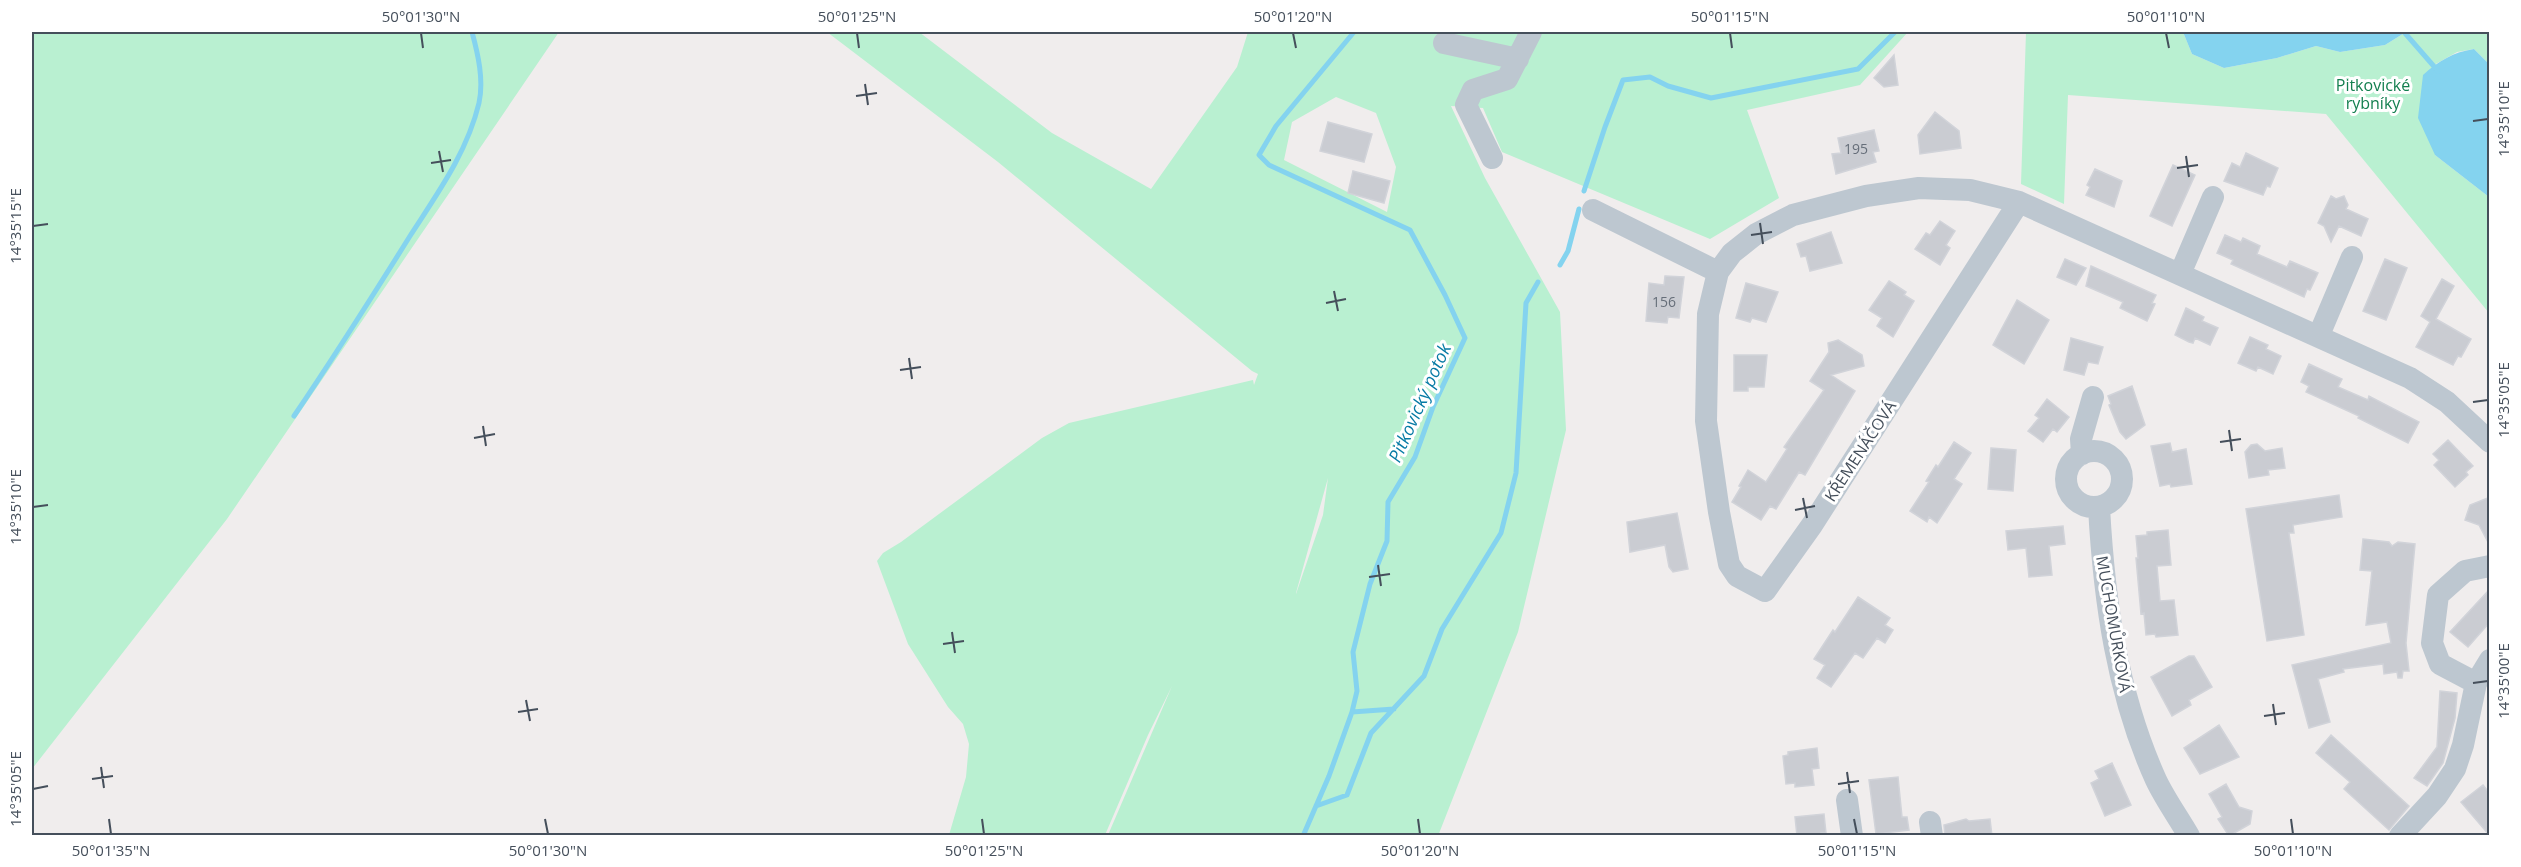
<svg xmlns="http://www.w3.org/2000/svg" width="2521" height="867" viewBox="0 0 2521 867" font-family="'Open Sans',sans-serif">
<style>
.green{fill:#b9f0d1;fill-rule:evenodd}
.water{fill:#84d3ef}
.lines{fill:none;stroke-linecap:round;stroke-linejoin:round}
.stream{stroke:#84d3ef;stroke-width:5}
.building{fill:#caccd2;stroke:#d1d3d9;stroke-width:1.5}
.minor{stroke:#bdc7d0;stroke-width:22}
.ticks{fill:none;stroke:#454f5b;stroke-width:2}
.labels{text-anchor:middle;stroke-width:6;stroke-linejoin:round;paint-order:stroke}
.number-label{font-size:14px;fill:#666e79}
.park-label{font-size:16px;fill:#137f4f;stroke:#fff}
.street-label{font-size:16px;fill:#454f5b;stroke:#fff}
.water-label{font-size:18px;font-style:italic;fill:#077ba5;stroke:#fff}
.neatline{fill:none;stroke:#454f5b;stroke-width:2}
.ticks-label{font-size:15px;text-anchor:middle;fill:#454f5b}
</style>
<rect width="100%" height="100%" fill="#f0eded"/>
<!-- green -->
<path class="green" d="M32 32H559L227 519 32 769Z
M827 32H919L1052 133 1151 189 1237 67 1248 32H1908L1860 85 1747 110 1779 198 1710 239 1502 152 1483 108 1451 106 1485 178 1560 312 1566 430 1518 632 1438 836 1108 835 1172 686 1148 735 1105 835H949L966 777 969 744 963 724 948 707 908 644 877 561 883 553 901 542 1042 438 1069 423 1253 380 1254 385 1258 374 1252 371 998 162ZM1336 97 1376 113 1396 167 1387 212 1284 160 1292 122ZM1328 478 1323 515 1296 594V593Z
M2026 32H2183L2192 54 2224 68 2277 58 2316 46 2340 52 2385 45 2406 32H2489V64L2474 49 2457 52 2434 65 2435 155 2489 197V313L2326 114 2068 95 2064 204 2021 184Z"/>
<!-- water -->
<path class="water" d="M2183 32H2406L2385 45 2340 52 2316 46 2277 58 2224 68 2192 54Z
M2474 49 2489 64V197L2435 155 2418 118 2423 75C2438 61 2454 52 2474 49Z"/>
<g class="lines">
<!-- stream -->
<path class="stream" d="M2404 32 2438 71
M1584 191 1605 127 1623 80 1650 77 1668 86 1711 98 1858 69 1895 32
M1560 265 1568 251 1579 209
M294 416C334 357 372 297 410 236 437 194 467 153 479 103 484 80 478 54 472 32
M1352 712 1394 709
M1316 806 1347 795 1371 733 1424 676 1442 629 1501 533 1516 473 1526 303 1538 282
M1303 836 1329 776 1352 712 1357 691 1353 652 1370 584 1387 541 1388 502 1415 457 1433 407 1465 338 1445 295 1410 230 1269 165 1259 155 1276 126 1354 32"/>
</g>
<!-- building -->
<path class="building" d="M1894 55 1898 85 1884 87 1874 78Z
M1935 112 1959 131 1961 148 1920 154 1918 135Z
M1328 122 1372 134 1364 162 1320 151Z
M1874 130 1879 151 1873 152 1876 162 1836 174 1832 154 1841 153 1838 138Z
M2246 153 2278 168 2270 187 2267 186 2263 195 2224 181 2232 163 2240 167Z
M2173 165 2195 175 2172 226 2150 216Z
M2095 169 2122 181 2114 207 2086 195 2090 187 2087 185Z
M1353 171 1390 181 1384 203 1348 193Z
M2331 196 2336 199 2344 196 2348 205 2346 209 2368 219 2361 236 2339 226 2331 242 2324 226 2318 223Z
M1940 221 1955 231 1946 245 1950 248 1940 265 1915 249 1926 233 1930 235Z
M1831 232 1842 263 1810 271 1806 256 1801 257 1797 244Z
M2225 235 2241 242 2243 238 2260 246 2257 254 2287 267 2290 261 2318 273 2310 290 2307 289 2304 297 2231 264 2233 260 2217 253Z
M2065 259 2086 268 2076 285 2057 277Z
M2385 259 2407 268 2386 320 2363 311Z
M2091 266 2156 295 2152 303 2155 304 2147 321 2120 308 2123 302 2086 286Z
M1665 276 1684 277 1679 318 1668 317 1667 323 1646 321 1649 283 1664 285Z
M2442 279 2454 286 2436 319 2471 339 2461 357 2458 356 2453 365 2416 347 2430 322 2421 316Z
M1889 281 1906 292 1904 295 1914 301 1893 337 1877 326 1882 318 1869 310Z
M1746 283 1778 292 1766 322 1752 318 1750 322 1736 318Z
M2017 300 2049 320 2024 364 1993 345Z
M2186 308 2204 317 2202 321 2218 328 2210 345 2195 338 2193 343 2189 342 2175 335Z
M2250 337 2268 345 2266 349 2281 356 2273 374 2258 367 2256 371 2238 363Z
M2071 338 2103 347 2098 364 2088 362 2084 375 2064 370Z
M1838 340 1862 355 1864 366 1831 375 1855 391 1805 475 1799 472 1776 509 1770 506 1761 520 1732 502 1741 487 1739 486 1748 470 1766 482 1787 449 1784 447 1824 390 1810 381 1829 352 1828 343Z
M1734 355H1767L1764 387H1748V391H1734Z
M2309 364 2342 379 2338 387 2368 400 2369 396 2419 422 2408 443 2358 418 2359 416 2306 392 2309 386 2301 382Z
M2132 386 2145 425 2126 439 2120 432 2109 405 2111 404 2108 396Z
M2047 399 2069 417 2057 432 2053 429 2043 442 2028 431 2039 418 2035 415Z
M2448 440 2473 466 2466 472 2468 475 2455 487 2434 465 2439 460 2433 454Z
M1954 442 1971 453 1954 479 1962 484 1937 523 1929 517 1927 522 1910 511 1929 482 1926 481 1936 465 1938 467Z
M2170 443 2172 452 2186 449 2192 484 2171 487 2170 484 2160 486 2151 446Z
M2257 444 2265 451 2282 448 2285 468 2268 470 2269 475 2249 478 2245 452 2251 445Z
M1991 448 2016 450 2013 491 1988 489Z
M2339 495 2342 517 2293 525 2294 533H2289L2304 635 2267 641 2246 509Z
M2490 497V546L2479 525 2465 520 2470 505Z
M1677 513 1688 569 1673 572 1669 567 1665 545 1630 552 1627 522Z
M2063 526 2065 544 2049 546 2052 575 2029 577 2026 548 2008 550 2006 531Z
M2168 530 2171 565 2157 566 2160 601 2174 600 2178 635 2156 637 2155 634 2146 635 2144 613 2141 614 2136 558H2138L2136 536 2147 535V532Z
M2363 539 2389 542 2392 546 2398 542 2415 544 2406 643 2409 671H2403L2402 678H2398L2397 672 2384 674 2383 664 2343 669 2344 672 2318 679 2330 722 2309 728 2292 665 2391 643 2387 622 2366 625 2372 571 2360 570Z
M2490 589V622L2468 647 2450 632Z
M1858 597 1890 618 1885 625 1893 630 1885 643 1877 638 1863 658 1855 653 1831 687 1817 678 1825 665 1814 659 1833 630 1835 632Z
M2189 656H2194L2212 687 2189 700 2191 705 2172 716 2151 677Z
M2440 691 2457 693 2455 718 2443 763 2427 786 2414 778 2437 747Z
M2219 725 2239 757 2200 774 2184 748Z
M2331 735 2409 806 2389 830 2344 789 2350 782 2316 753Z
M1817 748 1819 768 1812 769 1814 785 1795 787V783L1786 784 1783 756 1788 755V752Z
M2112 763 2131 805 2105 816 2091 783 2099 779 2095 771Z
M1898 777 1902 817H1907L1909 830 1876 834 1869 780Z
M2226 784 2239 807 2252 811 2250 824 2229 836 2218 819 2222 817 2209 794Z
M2483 785 2490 794V836L2461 802Z
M1824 814 1826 833H1821V836H1797L1795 817Z
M1966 819 1969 821 1990 819 1992 836H1945L1944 825Z"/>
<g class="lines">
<!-- minor -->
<path class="minor" d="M1444 43 1518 59
M1492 158 1466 105 1473 90 1507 79 1531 32
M2019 202 1812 525 1765 591 1737 576 1729 564 1719 512 1706 421 1708 314 1718 272 1732 253 1756 234 1793 215 1866 196 1919 188 1970 190 2019 202 2410 378 2447 402 2490 442
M1593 210 1718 272
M2180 274 2213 197
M2319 335 2352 257
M2066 479a28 28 0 1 1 56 0a28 28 0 1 1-56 0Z
M2082 454 2081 439 2093 397
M2099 507C2104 600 2117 694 2156 780 2165 799 2178 817 2189 836
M2476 683 2440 664 2432 643 2438 595 2465 571 2490 566
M1847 800 1852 836
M1930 822 1932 836
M2400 836 2437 796 2455 769 2463 745 2476 683 2490 660"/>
</g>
<!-- ticks -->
<path class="ticks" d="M421 33 423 48M857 33 859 48M1293 33 1296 48M1730 33 1732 48M2166 33 2169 48M865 84 868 105M856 96 877 93M2473 121 2488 119M439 151 443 172M2186 156 2189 177M431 163 451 160M2177 168 2198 165M1760 223 1763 244M33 226 48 224M1751 235 1772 232M1334 291 1338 311M1326 303 1346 299M909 358 912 379M900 370 921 367M2473 402 2488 400M483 426 486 446M2229 430 2232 451M474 438 495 434M2220 442 2241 439M1803 498 1807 518M33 507 48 505M1795 510 1815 506M1378 565 1381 586M1369 577 1390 574M952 632 955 653M943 644 964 641M2473 683 2488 681M526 700 530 721M2273 704 2276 725M518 712 538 709M2264 716 2285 713M101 767 104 788M1847 772 1850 793M92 779 113 776M1838 784 1859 781M33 789 48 786M109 819 111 834M545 819 548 834M982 819 984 834M1418 819 1420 834M1854 819 1857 834M2291 819 2293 834"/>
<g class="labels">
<!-- number labels -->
<g class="number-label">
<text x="1856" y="154">195</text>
<text x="1664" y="307">156</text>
</g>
<!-- park labels -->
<g class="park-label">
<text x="2373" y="91">Pitkovické<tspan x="2373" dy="18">rybníky</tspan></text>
</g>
<!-- street labels -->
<g class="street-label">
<text transform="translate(1860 451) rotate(-57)" y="6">KŘEMENÁČOVÁ</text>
<text transform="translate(2114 624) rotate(80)" y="6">MUCHOMŮRKOVÁ</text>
</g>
<!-- water labels -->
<g class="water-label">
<text transform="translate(1420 403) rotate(-66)" y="6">Pitkovický potok</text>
</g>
</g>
<!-- border -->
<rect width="2521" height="867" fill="none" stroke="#ffffff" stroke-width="66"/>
<rect x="33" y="33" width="2455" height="801" class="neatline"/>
<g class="ticks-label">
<text x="421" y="22">50°01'30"N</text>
<text x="857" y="22">50°01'25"N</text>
<text x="1293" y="22">50°01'20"N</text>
<text x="1730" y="22">50°01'15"N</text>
<text x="2166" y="22">50°01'10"N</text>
<text transform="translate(2504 119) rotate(-90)" y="5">14°35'10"E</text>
<text transform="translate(16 226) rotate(-90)" y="5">14°35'15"E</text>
<text transform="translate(2504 400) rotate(-90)" y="5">14°35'05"E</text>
<text transform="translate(16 507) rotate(-90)" y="5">14°35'10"E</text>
<text transform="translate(2504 681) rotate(-90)" y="5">14°35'00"E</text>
<text transform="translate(16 789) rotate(-90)" y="5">14°35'05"E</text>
<text x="111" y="856">50°01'35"N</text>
<text x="548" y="856">50°01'30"N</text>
<text x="984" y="856">50°01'25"N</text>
<text x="1420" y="856">50°01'20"N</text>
<text x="1857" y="856">50°01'15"N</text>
<text x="2293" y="856">50°01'10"N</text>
</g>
</svg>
